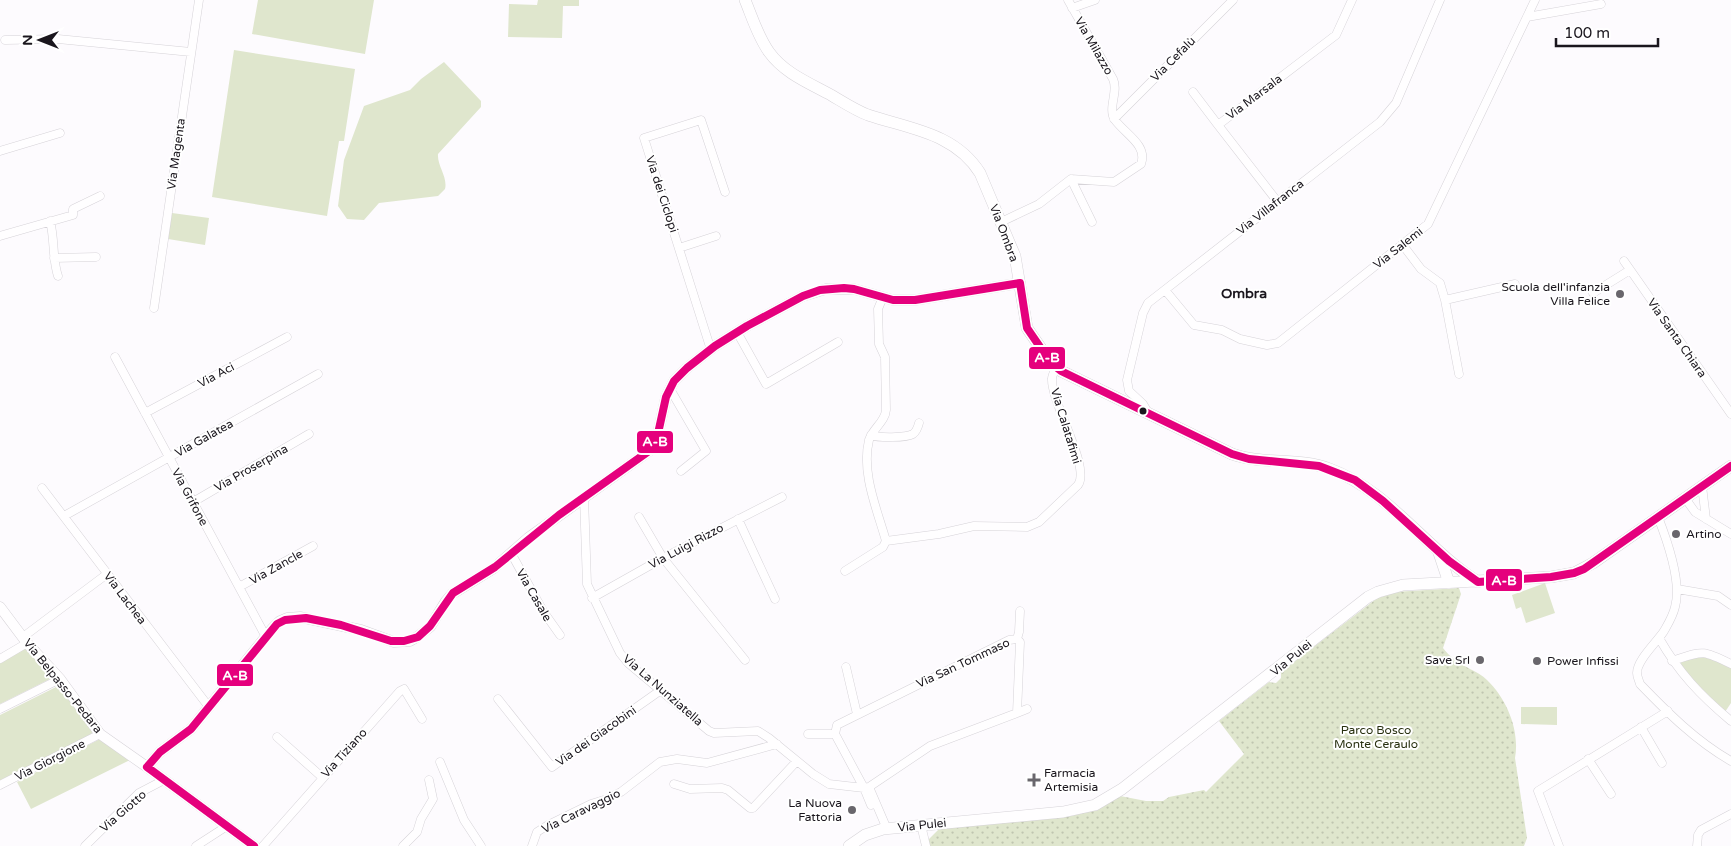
<svg xmlns="http://www.w3.org/2000/svg" width="1731" height="846" viewBox="0 0 1731 846" font-family="'Varela Round',sans-serif">
<style>
.green{fill:#dfe6cd}
.park{fill:url(#park-dots)}
.lines{fill:none;stroke-linecap:round;stroke-linejoin:round}
.minor-casing{stroke:#d6d3d8;stroke-width:9}
.tertiary-casing{stroke:#d6d3d8;stroke-width:11}
.secondary-casing{stroke:#d6d3d8;stroke-width:12}
.minor{stroke:#fffeff;stroke-width:8}
.tertiary{stroke:#fffeff;stroke-width:10}
.secondary{stroke:#fffeff;stroke-width:11}
.bus-1-casing{stroke:#fff;stroke-width:11}
.bus-1{stroke:#e5007d;stroke-width:8}
.poi-dot{fill:#69666c;stroke:#fff;stroke-width:2}
.bus-dot{fill:#1a161d;stroke:#fff;stroke-width:2}
.labels{text-anchor:middle;stroke-width:4;stroke-linejoin:round;paint-order:stroke}
.street-label{font-size:12px;fill:#1a161d;stroke:#fff}
.poi-label{font-size:12px;fill:#1a161d;stroke:#fff;text-anchor:end}
.park-label{font-size:12px;fill:#283010;stroke:#fff}
.neighbourhood-label{font-size:14px;font-weight:bold;fill:#1a161d;stroke:#fff}
.line-badge{stroke:#fff;stroke-width:2}
.badge-label{font-size:14px;text-anchor:middle;font-weight:bold;fill:#fff}
</style>
<defs>
<pattern id="park-dots" width="8" height="8" patternUnits="userSpaceOnUse" patternTransform="scale(1.25)"><rect width="8" height="8" fill="#dfe6cd"/><path d="M2 2h.1M6 6h.1" fill="none" stroke="#bfc5b0" stroke-width="1.8" stroke-linecap="round"/></pattern>
</defs>
<rect width="100%" height="100%" fill="#fdfbfe"/>
<!-- green -->
<path class="green" d="M258 0H374L365 54 252 34Z
M538 0H579V6H563L562 38 508 37 509 4 537 5Z
M234 50 355 69 344 141H339L327 216 212 197Z
M444 62 481 101V107L438 154C437 166 448 177 445 189L438 196 379 203 364 220 347 219 338 206 344 160 364 106 410 90 421 79Z
M172 213 209 218 205 245 168 239Z
M1545 583 1555 613 1526 623 1521 607 1516 609 1512 595Z
M26 648 52 675V678L0 704V663Z
M1704 654 1731 667V703L1725 712 1700 689 1678 664 1680 661Z
M60 685 93 732 90 736 0 782V715Z
M1521 707H1557V725L1521 724Z
M98 740H103L130 760 31 809 17 782Z"/>
<!-- park -->
<path class="park" d="M1459 588 1461 594 1443 648C1446 652 1450 656 1454 659 1463 667 1478 671 1487 680 1507 699 1520 731 1515 758L1527 838 1524 846H930L928 842 929 839 939 829 1071 816 1100 808 1120 796 1146 801H1163L1169 797 1204 790 1206 792 1244 754 1219 721 1269 682 1276 683 1281 678V672L1376 599 1394 592Z"/>
<g class="lines">
<defs>
<path id="minor" d="M1072 8 1095 0
M1527 17 1601 4
M5 40 58 39 191 52
M1193 92 1218 125
M1114 119 1233 0
M0 151 60 133
M1071 179 1092 222
M1277 201 1218 125 1336 35 1352 0
M50 221C55 240 52 258 58 276
M1001 222 1039 204 1071 179 1114 182 1141 164C1148 145 1125 134 1115 120 1107 108 1119 92 1113 79L1068 0
M0 236 73 215V209L100 196
M1402 244 1421 269 1440 283 1445 300 1459 374
M679 248 716 236
M54 258 96 257
M1624 261 1731 414
M1165 290 1194 325 1222 330 1240 339 1267 345 1278 343 1428 224 1535 0
M1593 293 1630 270
M883 297 878 309 879 344 885 357 886 410C885 422 873 428 869 440 861 473 877 509 886 541
M1445 300 1515 284
M154 308 199 0
M737 332 766 384 838 342
M711 350 644 138 701 120 725 192
M115 357 266 637
M670 389 706 451 681 471
M145 413 287 337
M1145 413 1146 409 1143 404 1129 391 1127 380 1143 313 1148 303 1380 122 1396 103 1440 0
M871 435C878 438 906 438 913 434 917 431 918 427 919 423
M1702 486 1706 519
M42 488 209 707
M584 497 587 584 620 653 628 663 709 731 714 733 758 731 769 738 813 774 829 784 864 788 871 805
M1685 498 1695 512 1731 534
M193 502 309 434
M64 516 318 374
M639 517 663 558 745 660
M1658 517C1667 540 1682 583 1675 607 1673 616 1668 624 1664 631 1657 642 1637 660 1637 673 1637 677 1639 680 1640 684 1668 713 1696 741 1731 761
M738 519 775 599
M886 541 939 534 974 526 1027 527 1039 522 1078 485C1091 467 1051 403 1052 379 1052 375 1054 372 1056 368
M511 553 543 611 560 635
M845 571 883 547 886 541
M239 587 313 546
M1677 589 1718 596 1731 605
M592 598 663 558 782 497
M23 637 107 574
M1659 638C1679 673 1700 695 1731 721
M1017 639 1019 632 1020 611
M0 659 27 643
M1672 661C1703 651 1701 649 1731 664
M846 667 857 714
M498 699 552 767 661 690
M0 709 60 679
M1017 713 1027 709
M1641 727 1662 763
M808 734H835
M277 737 323 778
M1588 759 1611 794
M440 762 464 820 481 846
M674 784 690 789 722 788 728 790 750 808H753L797 761
M0 785 100 734
M869 787 930 746 1017 713 1020 642 1017 639 1009 640 837 725 835 734 864 788 869 787 887 829
M921 825 926 846
M85 846 139 793 164 780
M196 846 227 826
M263 846 400 691 404 689 422 719
M403 846 417 832 421 819 433 799 429 780
M532 846 537 832 548 825 591 804 607 799 621 792 660 762 677 759 707 763 777 744
M1559 846 1538 791 1668 711
M1697 846 1698 835 1701 830 1731 814"/>
<path id="tertiary" d="M0 607 27 643 60 679 100 734 147 767 254 846
M147 767 160 752 191 729 272 629 280 621 287 618 300 617 361 630 394 642 410 641 417 637 430 627 446 601 452 594 494 568 528 538 649 451 657 438 666 397 674 381 687 368 715 346 747 326 803 296 826 289H854L893 300H915L1020 283"/>
<path id="secondary" d="M745 0C752 17 758 37 769 52 784 73 809 83 831 95 843 102 855 110 868 115 910 129 955 133 980 173L1015 256 1027 328 1051 363 1061 371 1232 454C1263 465 1298 457 1330 469 1388 490 1426 549 1478 582
M1439 553 1449 583
M849 846 865 835 883 829 1063 812 1095 805 1122 789 1368 597 1378 592 1403 585 1551 577 1574 573 1593 563 1731 466"/>
</defs>
<!-- minor casing -->
<use href="#minor" class="minor-casing"/>
<!-- tertiary casing -->
<use href="#tertiary" class="tertiary-casing"/>
<!-- secondary casing -->
<use href="#secondary" class="secondary-casing"/>
<!-- minor -->
<use href="#minor" class="minor"/>
<!-- tertiary -->
<use href="#tertiary" class="tertiary"/>
<!-- secondary -->
<use href="#secondary" class="secondary"/>
<defs>
<path id="bus-1" d="M254 846 147 767 160 752 191 729 277 624 285 620 306 618 341 625 391 641H404L418 637 430 626 453 593 495 567 559 515 649 451 657 438 666 397 674 381 687 368 715 346 747 326 803 296 820 290 844 288 854 289 893 300H915L1020 283 1027 328 1051 363 1061 371 1232 454 1249 459 1319 466 1355 480 1383 501 1449 561 1478 582 1551 577 1574 573 1584 569 1731 466"/>
</defs>
<!-- bus-1 casing -->
<use href="#bus-1" class="bus-1-casing"/>
<!-- bus-1 -->
<use href="#bus-1" class="bus-1"/>
</g>
<!-- markers -->
<g class="poi-dot">
<circle cx="1620" cy="294" r="5"/>
<circle cx="1676" cy="534" r="5"/>
<circle cx="1480" cy="660" r="5"/>
<circle cx="1537" cy="661" r="5"/>
<path d="M1031.5 772.5h5v5h5v5h-5v5h-5v-5h-5v-5h5z"/>
<circle cx="852" cy="810" r="5"/>
</g>
<circle class="bus-dot" cx="1143" cy="411" r="4.5"/>
<g class="labels">
<!-- street labels -->
<g class="street-label">
<text transform="translate(1094 46) rotate(60)" y="4">Via Milazzo</text>
<text transform="translate(1173 59) rotate(-45)" y="4">Via Cefalù</text>
<text transform="translate(1254 97) rotate(-37)" y="4">Via Marsala</text>
<text transform="translate(176 154) rotate(-82)" y="4">Via Magenta</text>
<text transform="translate(662 194) rotate(72)" y="4">Via dei Ciclopi</text>
<text transform="translate(1270 207) rotate(-38)" y="4">Via Villafranca</text>
<text transform="translate(1004 233) rotate(69)" y="4">Via Ombra</text>
<text transform="translate(1398 248) rotate(-38)" y="4">Via Salemi</text>
<text transform="translate(1677 338) rotate(55)" y="4">Via Santa Chiara</text>
<text transform="translate(216 375) rotate(-28)" y="4">Via Aci</text>
<text transform="translate(1066 426) rotate(73)" y="4">Via Calatafimi</text>
<text transform="translate(204 438) rotate(-29)" y="4">Via Galatea</text>
<text transform="translate(251 468) rotate(-30)" y="4">Via Proserpina</text>
<text transform="translate(190 497) rotate(62)" y="4">Via Grifone</text>
<text transform="translate(686 546) rotate(-28)" y="4">Via Luigi Rizzo</text>
<text transform="translate(276 567) rotate(-29)" y="4">Via Zancle</text>
<text transform="translate(534 595) rotate(60)" y="4">Via Casale</text>
<text transform="translate(125 598) rotate(53)" y="4">Via Lachea</text>
<text transform="translate(1291 658) rotate(-39)" y="4">Via Pulei</text>
<text transform="translate(963 663) rotate(-25)" y="4">Via San Tommaso</text>
<text transform="translate(63 686) rotate(51)" y="4">Via Belpasso-Pedara</text>
<text transform="translate(663 690) rotate(41)" y="4">Via La Nunziatella</text>
<text transform="translate(596 736) rotate(-35)" y="4">Via dei Giacobini</text>
<text transform="translate(344 753) rotate(-48)" y="4">Via Tiziano</text>
<text transform="translate(50 760) rotate(-27)" y="4">Via Giorgione</text>
<text transform="translate(123 811) rotate(-41)" y="4">Via Giotto</text>
<text transform="translate(581 811) rotate(-26)" y="4">Via Caravaggio</text>
<text transform="translate(922 825) rotate(-6)" y="4">Via Pulei</text>
</g>
<!-- poi labels -->
<g class="poi-label">
<text x="1610" y="291">Scuola dell'infanzia<tspan x="1610" dy="14">Villa Felice</tspan></text>
<text x="1686" y="538" text-anchor="start">Artino</text>
<text x="1470" y="664">Save Srl</text>
<text x="1547" y="665" text-anchor="start">Power Infissi</text>
<text x="1044" y="777" text-anchor="start">Farmacia<tspan x="1044" dy="14">Artemisia</tspan></text>
<text x="842" y="807">La Nuova<tspan x="842" dy="14">Fattoria</tspan></text>
</g>
<!-- park labels -->
<g class="park-label">
<text x="1376" y="734">Parco Bosco<tspan x="1376" dy="14">Monte Ceraulo</tspan></text>
</g>
<!-- neighbourhood labels -->
<g class="neighbourhood-label">
<text x="1244" y="298">Ombra</text>
</g>
</g>
<g class="line-badge">
<rect x="1028" y="346" width="38" height="24" rx="5" fill="#e5007d"/>
<rect x="636" y="430" width="38" height="24" rx="5" fill="#e5007d"/>
<rect x="1485" y="568" width="38" height="24" rx="5" fill="#e5007d"/>
<rect x="216" y="663" width="38" height="24" rx="5" fill="#e5007d"/>
</g>
<g class="badge-label">
<text x="1047" y="362">A-B</text>
<text x="655" y="446">A-B</text>
<text x="1504" y="585">A-B</text>
<text x="235" y="680">A-B</text>
</g>
<!-- north arrow -->
<g transform="translate(40 40) rotate(270)" stroke="#ffffff" stroke-width="4" paint-order="stroke">
<path d="M0-4L9 19L0 12L-9 19Z" fill="#1a161d"/>
<text y="-8" font-size="14" font-weight="bold" text-anchor="middle" fill="#1a161d">N</text>
</g>
<!-- scale -->
<path d="M1556 38v8h102v-8" fill="none" stroke="#1a161d" stroke-width="2.5"/>
<text x="1564" y="38" font-size="15" fill="#1a161d" stroke="#ffffff" stroke-width="4" paint-order="stroke">100 m</text>
</svg>
